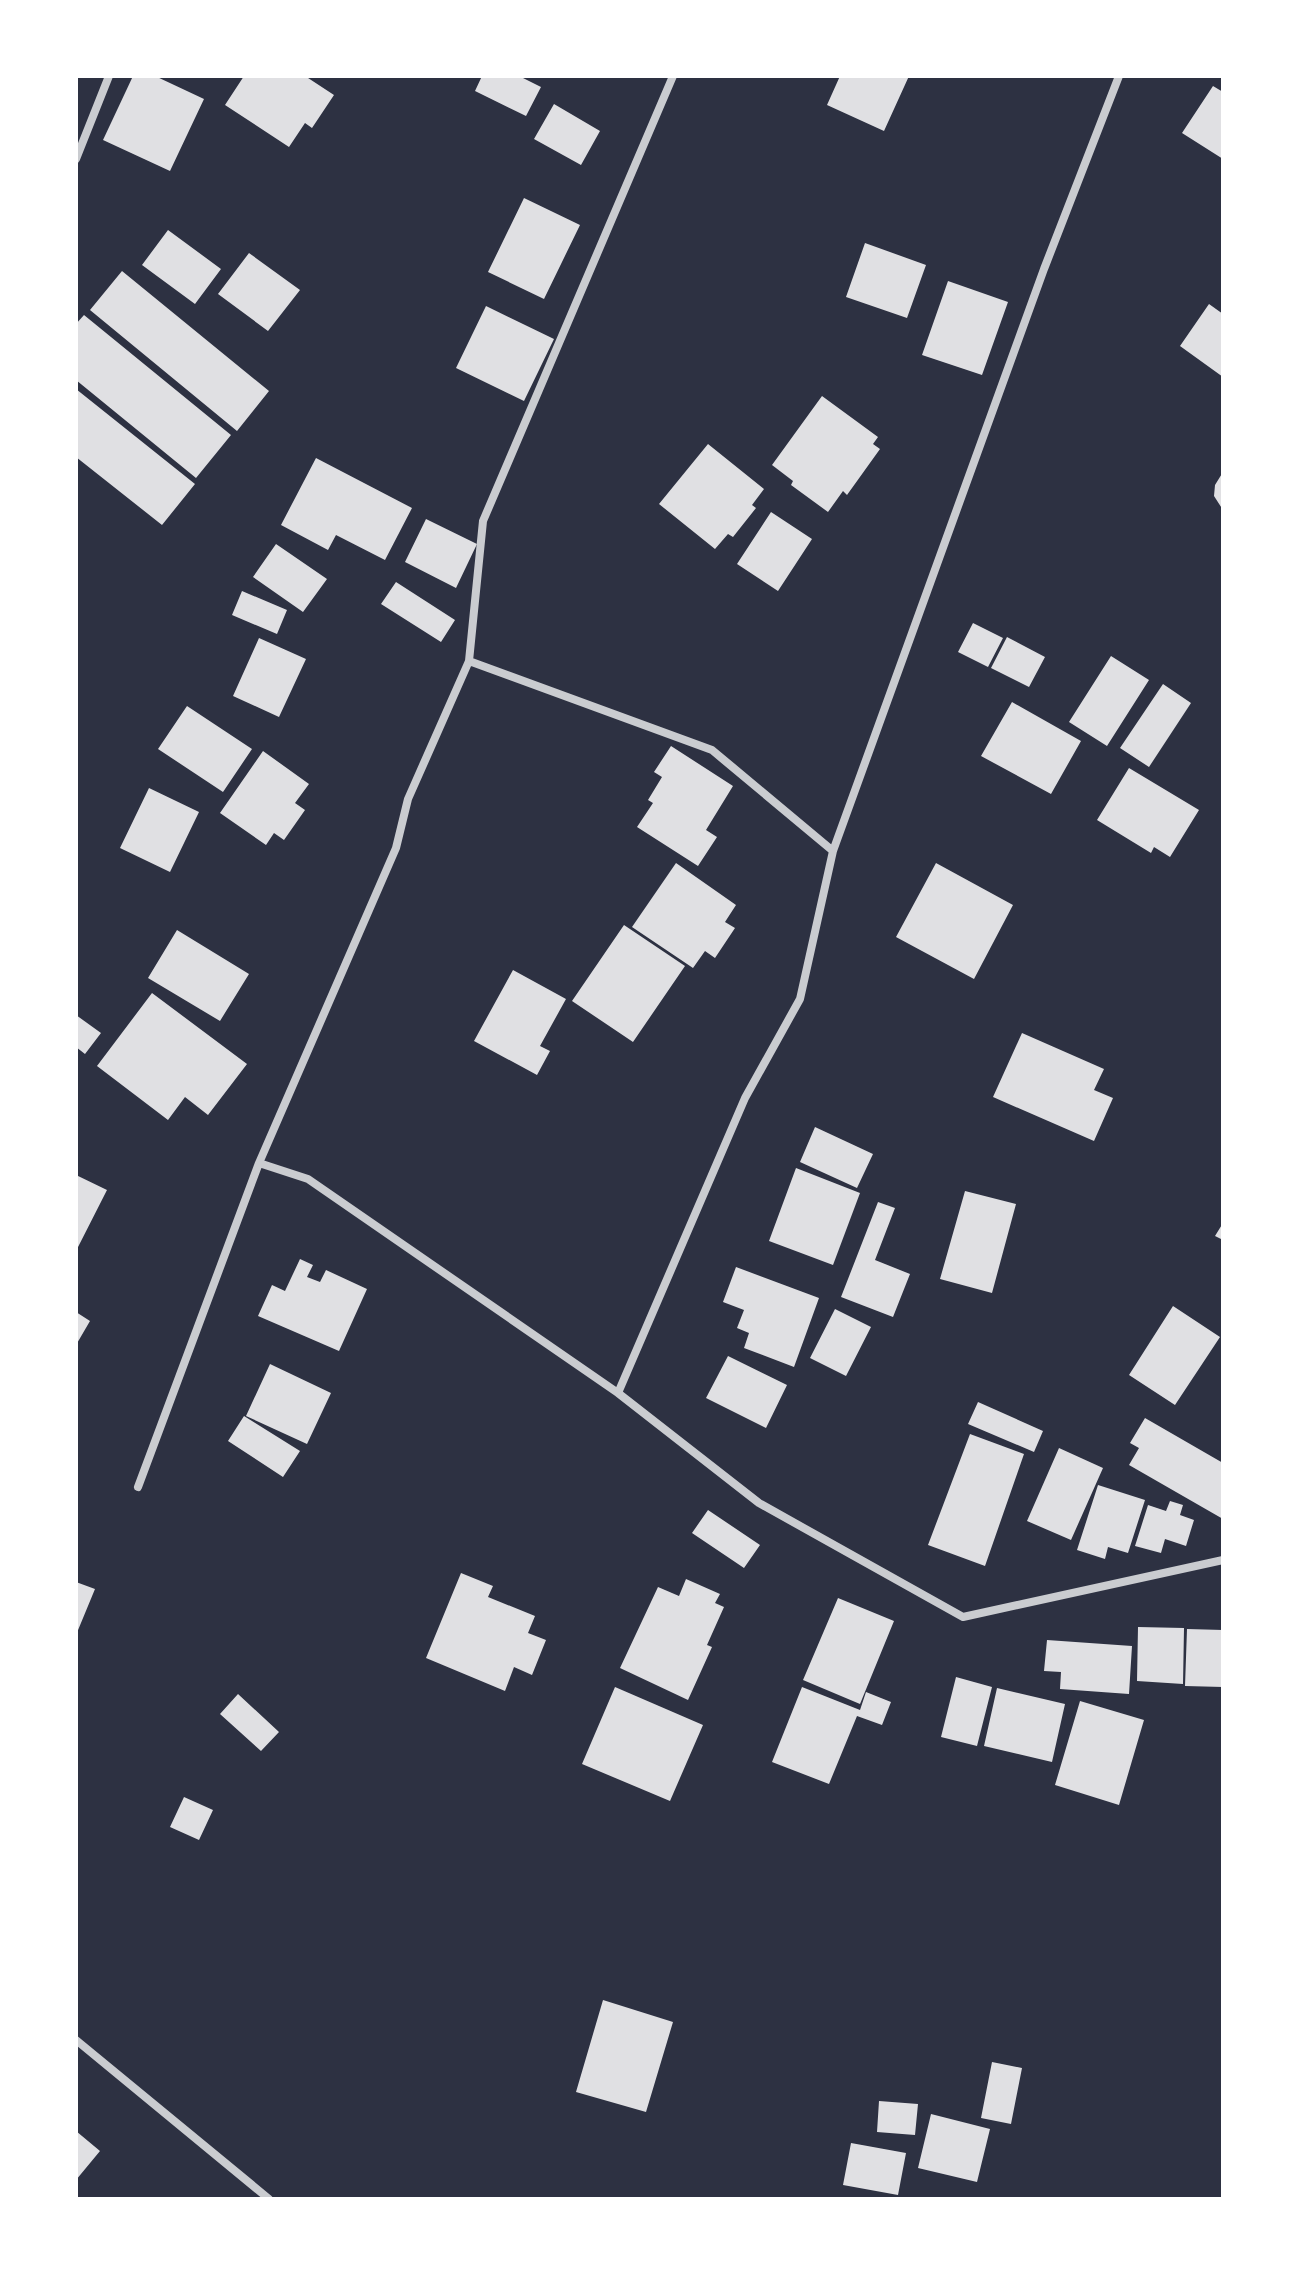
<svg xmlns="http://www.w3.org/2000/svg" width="1299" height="2275" viewBox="0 0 1299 2275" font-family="'Alegreya Sans',sans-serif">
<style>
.building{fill:#e0e0e3}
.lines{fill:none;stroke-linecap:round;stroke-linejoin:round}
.minor{stroke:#caccd0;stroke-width:8}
</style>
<rect width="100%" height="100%" fill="#2d3142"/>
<!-- building -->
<path class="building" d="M133 76H155L204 99 170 171 103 140Z
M244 76H305L334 95 312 128 305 123 289 147 225 105Z
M482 76H519L541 87 526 116 475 91Z
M840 76H909L884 131 827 105Z
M1213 86 1223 92V159L1182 133Z
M554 104 600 131 581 165 534 139Z
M524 198 580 225 544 299 488 272Z
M168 230 221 269 195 304 142 265Z
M865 243 926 265 907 318 846 297Z
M249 253 300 290 268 331 218 294Z
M122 271 269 391 237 431 90 310Z
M948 281 1008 302 982 375 922 355Z
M1209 304 1223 314V377L1180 346Z
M486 306 554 339 524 401 456 368Z
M84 315 231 435 196 478 76 380V324Z
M76 389 195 484 162 525 76 457Z
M822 396 878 437 873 444 880 449 847 495 843 491 828 512 791 485 793 481 772 465Z
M708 444 764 489 752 505 756 508 733 537 728 534 715 549 659 504Z
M316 458 412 508 385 560 336 535 328 550 281 525Z
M1223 472V510L1214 496 1215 485Z
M771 512 812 539 778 591 737 564Z
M426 519 477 544 456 588 405 562Z
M276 544 327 579 303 612 253 577Z
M396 582 455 620 441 642 381 604Z
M242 591 287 610 277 634 232 615Z
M973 623 1003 638 988 667 958 652Z
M1007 637 1045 657 1029 687 991 668Z
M259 638 306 659 279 717 233 696Z
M1111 656 1149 680 1107 746 1069 722Z
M1163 684 1191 703 1149 767 1120 748Z
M1012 702 1081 741 1051 794 981 756Z
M187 706 252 749 223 792 158 749Z
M671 746 733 786 706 830 717 837 698 866 637 827 653 803 648 800 662 777 654 772Z
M263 751 309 784 295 803 305 810 284 840 274 833 266 845 220 813Z
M1129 768 1199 810 1170 857 1154 847 1151 853 1097 820Z
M149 788 199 812 170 872 120 848Z
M676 863 736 905 725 922 735 928 715 958 705 951 693 968 632 927Z
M936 863 1013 905 974 979 896 937Z
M624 925 685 966 633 1042 572 1001Z
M177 930 249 974 220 1021 148 978Z
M513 970 566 999 540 1046 550 1051 537 1075 474 1041Z
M152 993 247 1064 208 1115 185 1097 168 1120 97 1066Z
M76 1015 101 1033 85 1054 76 1047Z
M1022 1033 1104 1069 1094 1090 1113 1098 1094 1141 993 1097Z
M815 1127 873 1154 857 1188 800 1162Z
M796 1168 860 1193 833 1265 769 1241Z
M76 1175 107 1190 76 1251Z
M965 1191 1016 1204 992 1293 940 1279Z
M878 1202 895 1208 875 1260 910 1274 893 1317 841 1297Z
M1223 1223V1240L1215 1236Z
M300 1259 313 1265 307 1277 320 1282 326 1270 367 1289 339 1351 258 1316 272 1285 285 1291Z
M736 1267 819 1298 794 1367 744 1348 749 1333 737 1328 744 1310 723 1302Z
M1173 1306 1220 1337 1175 1405 1129 1375Z
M835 1309 871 1327 846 1376 810 1358Z
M76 1312 90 1321 76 1345Z
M728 1356 787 1385 766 1428 706 1398Z
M270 1364 331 1393 307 1444 246 1416Z
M978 1402 1043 1431 1034 1452 968 1424Z
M244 1416 300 1451 283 1477 228 1441Z
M1145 1418 1223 1463V1519L1129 1465 1139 1448 1130 1443Z
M970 1434 1024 1454 985 1566 928 1545Z
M1059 1448 1103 1468 1071 1540 1027 1521Z
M1098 1485 1145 1500 1128 1553 1108 1547 1105 1559 1077 1550Z
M1170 1501 1183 1505 1180 1515 1194 1520 1186 1546 1165 1539 1161 1553 1135 1546 1148 1505 1166 1511Z
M708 1510 760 1545 744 1568 692 1533Z
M461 1573 493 1586 488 1597 535 1616 528 1633 546 1640 532 1675 514 1667 505 1691 426 1658Z
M686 1579 720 1594 715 1603 724 1607 707 1645 712 1647 688 1700 620 1668 658 1587 679 1596Z
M76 1582 95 1589 76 1635Z
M838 1598 894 1621 860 1704 803 1680Z
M1138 1627 1184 1628 1183 1684 1137 1681Z
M1187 1629 1223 1630V1687L1185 1686Z
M1047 1640 1132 1646 1129 1694 1060 1689 1061 1672 1044 1671Z
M956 1677 992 1687 977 1746 941 1737Z
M615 1687 703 1725 670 1801 582 1764Z
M802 1687 860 1710 866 1692 891 1702 882 1725 857 1716 829 1784 772 1762Z
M997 1688 1065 1704 1052 1762 984 1746Z
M238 1694 279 1732 261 1751 220 1714Z
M1080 1701 1144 1720 1119 1805 1055 1785Z
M184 1797 213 1810 199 1840 170 1827Z
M603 2000 673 2022 646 2112 576 2092Z
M992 2062 1022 2068 1011 2124 981 2118Z
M879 2101 918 2104 915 2135 877 2132Z
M931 2114 990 2129 977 2182 918 2168Z
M76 2131 100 2151 76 2180Z
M851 2143 906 2153 898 2195 843 2185Z"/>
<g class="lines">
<!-- minor -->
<path class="minor" d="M76 159 109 76
M469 661 712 750 833 851
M259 1163 308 1179 618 1393 759 1503 963 1617 1223 1560
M618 1393 745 1098 800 999 833 851 1044 269 1119 76
M138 1487 259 1163 396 848 408 799 469 661 483 521 673 76
M76 2040 269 2199"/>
</g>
<!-- border -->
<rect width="1299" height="2275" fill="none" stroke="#ffffff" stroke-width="156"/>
</svg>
